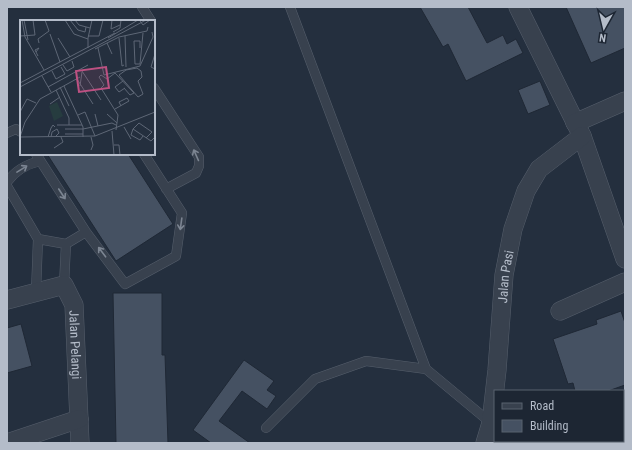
<svg xmlns="http://www.w3.org/2000/svg" width="632" height="450" viewBox="0 0 632 450" font-family="'Roboto Condensed',sans-serif">
<style>
.building{fill:#455162;stroke:#1f2835}
.lines{fill:none;stroke-linecap:round;stroke-linejoin:round}
.service-casing{stroke:#565f6c;stroke-width:10}
.minor-casing{stroke:#565f6c;stroke-width:19}
.service{stroke:#38414e;stroke-width:9}
.minor{stroke:#38414e;stroke-width:18}
.oneway{stroke:#7c8592}
.labels{text-anchor:middle;stroke-width:4;stroke-linejoin:round;paint-order:stroke}
.street-label{font-size:13px;fill:#b4bcc9;stroke:#1d2633}
.inset-road{fill:none;stroke:#5e6776;stroke-width:1}
.view{fill:#bd5182;fill-opacity:0.15;stroke:#bd5182;stroke-width:2}
.inset-edge{fill:none;stroke:#b4bcc9;stroke-width:2}
</style>
<rect width="100%" height="100%" fill="#242f3e"/>
<!-- building -->
<path class="building" d="M420 7H468L487 43 503 35 507 44 516 39 523 53 466 81 448 44 443 47Z
M566 7H625V48L591 63Z
M540 81 550 105 528 114 518 90Z
M47 154H128L173 224 116 261Z
M113 293H162V355H165L168 443H116Z
M621 311 625 323V385L608 391H575L573 383 568 384 553 339 597 324 596 320Z
M21 324 32 366 7 373V328Z
M244 360 274 381 267 390 276 396 267 409 242 391 219 421 250 443H211L193 430Z"/>
<g class="lines">
<defs>
<path id="service" d="M142 7 151 21
M290 7 426 369 491 423
M154 88 199 157V166L196 173 166 189
M7 133 16 129 21 132
M36 154 86 232
M7 182C15 171 27 164 40 161
M7 186 38 239 36 292
M38 239 66 244 86 232 125 284 176 256 182 213 144 154
M64 285 66 244
M266 428 315 379 366 361 426 369"/>
<g id="minor">
<path d="M518 7 582 136 625 259"/>
<path d="M575 123 625 101"/>
<path id="s1" d="M7 300 64 285 74 305 80 443"/>
<path d="M560 311 625 282"/>
<path d="M623 435 625 434"/>
<path d="M7 443 79 419"/>
<path id="s2" d="M485 443 491 423 497 370 504 275 513 229 526 191 539 169 582 136"/>
<path d="M602 443 607 441"/>
</g>
</defs>
<!-- service casing -->
<use href="#service" class="service-casing"/>
<!-- minor casing -->
<use href="#minor" class="minor-casing"/>
<!-- service -->
<use href="#service" class="service"/>
<!-- minor -->
<use href="#minor" class="minor"/>
</g>
<!-- one-way arrows -->
<defs><path id="oneway-shaft" d="M-6 0H5M1.5-3L5.5 0L1.5 3" fill="none" stroke-width="1.6" stroke-linecap="round" stroke-linejoin="round"/></defs>
<g class="oneway">
<use href="#oneway-shaft" transform="translate(196 155) rotate(-114)"/>
<use href="#oneway-shaft" transform="translate(22 169) rotate(-32)"/>
<use href="#oneway-shaft" transform="translate(62 194) rotate(57)"/>
<use href="#oneway-shaft" transform="translate(181 224) rotate(98)"/>
<use href="#oneway-shaft" transform="translate(102 252) rotate(-127)"/>
</g>
<g class="labels">
<!-- street labels -->
<g class="street-label">
<text dy="5" stroke="none"><textPath href="#s2" startOffset="168">Jalan Pasi</textPath></text>
<text dy="5" stroke="none"><textPath href="#s1" startOffset="121">Jalan Pelangi</textPath></text>
</g>
</g>
<!-- overview -->
<g transform="translate(20 20)">
<rect width="135" height="135" fill="#242f3e"/>
<path d="M37 82 43 96 34 101 29 86Z" fill="#263c3f"/>
<path class="inset-road" d="M2 0 5 17 24 50M4 0 8 20M45 0 54 14 68 19M50 0 58 10 65 12 66 7M55 0 59 5 70 8M92 0 91 9 100 5M120 1 123 5 130 0M93 12 100 8 101 0M30 14 40 42M0 16 15 15 13 0M68 16H79L83 0M105 16 106 47M38 18 50 37M88 18 118 0M99 18 102 46 104 45M19 23 18 19 29 11 25 0M87 23 92 34M68 28V18L72 0M78 28 84 55 120 46 133 17 132 12M120 28V21H114L115 44H120L123 13M75 29 99 17 127 11 128 7M16 32 19 28 15 30 18 36M135 34 131 47 135 49M43 45 47 51 54 47 52 41M117 48 121 51 122 57 118 61 123 74 118 77 99 55 106 50ZM32 51 36 59 45 54 41 47M62 51 81 80M22 56 31 72M57 59 73 84M103 61 95 67 99 72 105 68M0 63 95 13M44 66 63 107V117M60 66 62 52M0 67 126 0M28 67 68 45M40 67 49 86M36 70 49 98V105M30 84 40 77M95 89 109 81 107 78 99 82 101 86M0 92 7 79 16 83M75 94 78 106M87 94 97 103M58 95 65 92 75 116M119 103 113 109 131 121 135 117M119 103 132 112 126 118M37 105H62M104 107 111 119M45 109H63L92 103 96 105M113 109 111 115 120 120 123 116M96 110 98 95 81 68 84 65 79 57 81 55 87 59 95 53 114 73 110 75 104 68M92 111 94 135M45 114H63M0 117 75 116 135 92M0 117 5 102 20 79 60 57M28 117 31 108 33 105 35 107M31 117 32 112 37 109 39 113 35 117M71 117 73 125 71 130M94 125H99L100 135M34 128 43 122 41 117"/>
<path class="view" d="M86 47 89 68 59 72 56 51Z"/>
<rect width="135" height="135" class="inset-edge"/>
</g>
<!-- border -->
<rect width="632" height="450" fill="none" stroke="#b4bcc9" stroke-width="16"/>
<!-- legend -->
<rect x="494" y="390" width="130" height="52" fill="#1d2633" stroke="#59626f"/>
<rect x="502" y="403" width="20" height="6" fill="#38414e" stroke="#59626f"/>
<text x="530" y="410" font-size="12" fill="#b4bcc9">Road</text>
<rect x="502" y="420" width="20" height="12" fill="#455162" stroke="#59626f"/>
<text x="530" y="430" font-size="12" fill="#b4bcc9">Building</text>
<!-- north arrow -->
<g transform="translate(604 28) rotate(188)" stroke="#1d2633" stroke-width="3" paint-order="stroke">
<path d="M0-3L7 15L0 10L-7 15Z" fill="#b4bcc9"/>
<text y="-6" font-size="11" font-weight="bold" text-anchor="middle" fill="#b4bcc9">N</text>
</g>
</svg>
